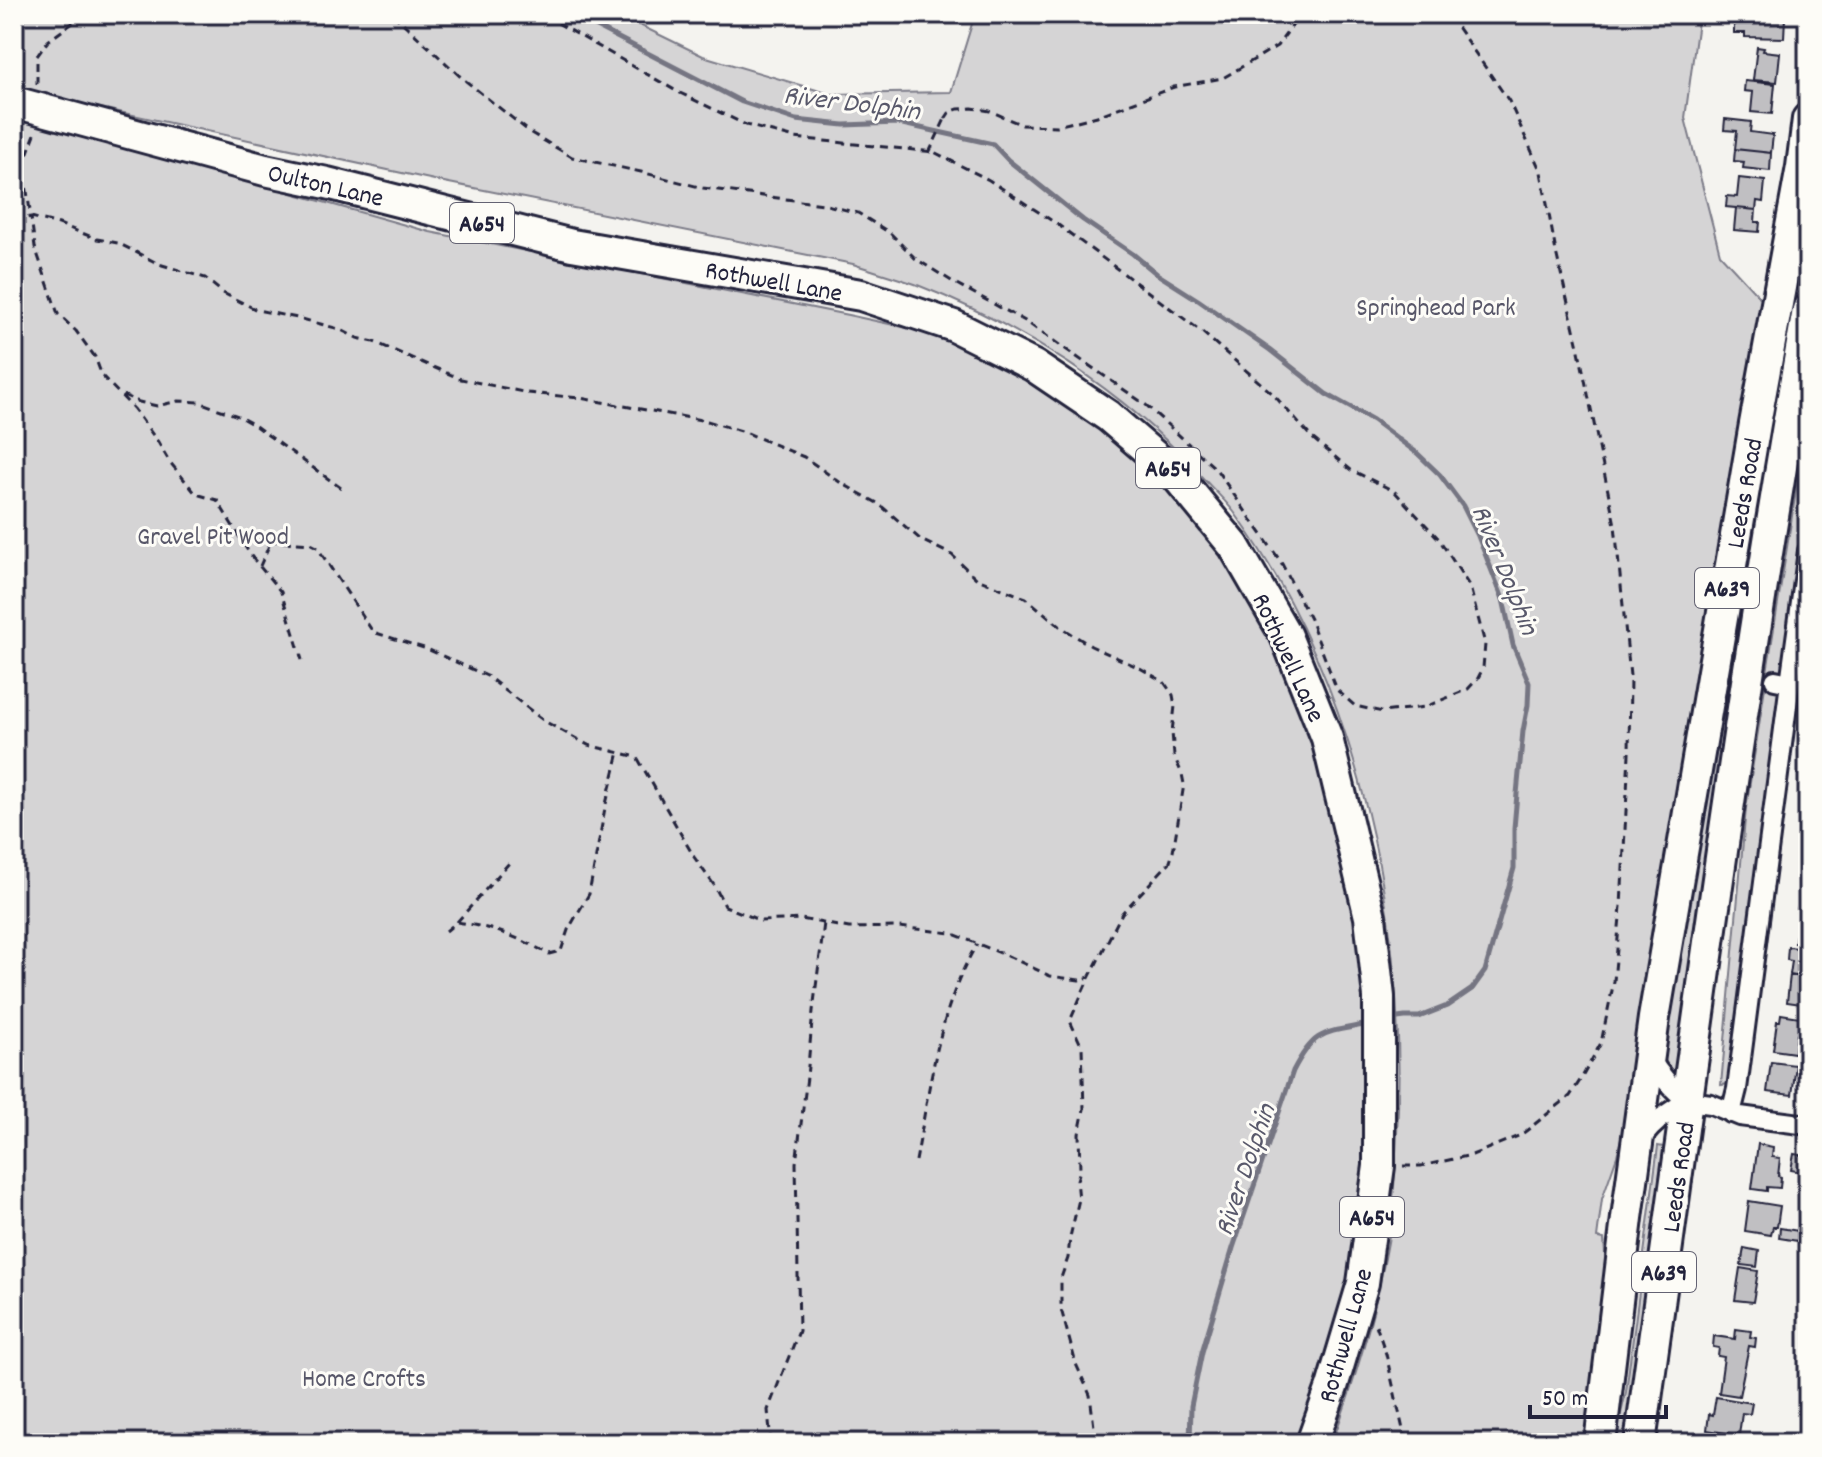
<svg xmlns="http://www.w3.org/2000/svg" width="1822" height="1457" viewBox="0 0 1822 1457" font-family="Dekko,sans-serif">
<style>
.green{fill:#d5d4d5;stroke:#7c7b88;stroke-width:2}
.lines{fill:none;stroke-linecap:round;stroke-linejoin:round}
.stream{stroke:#757582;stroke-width:5}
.building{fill:#c0bfc2;stroke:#22223b;stroke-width:2}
.minor-casing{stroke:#22223b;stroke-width:24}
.primary-casing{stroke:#22223b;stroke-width:36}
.path{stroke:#22223b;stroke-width:3;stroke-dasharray:8 6;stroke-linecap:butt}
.minor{stroke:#fdfcf7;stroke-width:18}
.primary{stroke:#fdfcf7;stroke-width:30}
.path-bridge{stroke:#22223b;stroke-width:3;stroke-dasharray:8 6;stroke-linecap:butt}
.labels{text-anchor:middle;stroke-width:6;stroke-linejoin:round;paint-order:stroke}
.shield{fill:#fdfcf7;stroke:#646373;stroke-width:2}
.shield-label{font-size:24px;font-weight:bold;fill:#22223b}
.street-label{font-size:26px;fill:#22223b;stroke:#fdfcf7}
.park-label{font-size:26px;fill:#585769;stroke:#fdfcf7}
.water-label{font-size:28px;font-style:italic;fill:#59596b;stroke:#fdfcf7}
</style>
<rect width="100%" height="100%" fill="#f4f3ef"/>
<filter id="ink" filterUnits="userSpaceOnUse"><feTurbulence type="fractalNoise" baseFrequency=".0125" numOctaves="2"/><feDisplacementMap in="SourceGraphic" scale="16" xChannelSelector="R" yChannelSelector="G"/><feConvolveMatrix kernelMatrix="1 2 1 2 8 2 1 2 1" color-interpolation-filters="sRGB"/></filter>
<g filter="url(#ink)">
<!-- green -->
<path class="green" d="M14 14H617L703 56 830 94 951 92 975 14H1699L1685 118 1720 254 1766 304 1628 1108 1617 1156 1602 1199 1597 1238 1604 1239 1607 1286 1589 1443H1332C1356 1378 1376 1310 1388 1242 1394 1207 1395 1170 1397 1134 1408 924 1360 685 1234 512 1224 499 1211 487 1200 475 1124 391 1021 325 915 284 895 277 874 271 853 264L439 181 36 94 14 87Z
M18 116 430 232 848 315 926 332 1004 365 1064 401 1108 436 1172 493 1226 561 1272 635 1291 684 1313 748 1350 883 1361 968 1367 1045 1366 1122 1360 1201 1348 1277 1330 1350 1298 1443H14V127Z
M1793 285 1800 286 1713 827 1677 1080 1661 1054Z
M1808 416V513L1788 664C1784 674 1777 673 1767 672Z
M1765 687 1776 689 1780 693 1729 1084 1721 1085 1746 808Z
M1658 1146 1669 1148 1629 1443H1614L1626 1392Z"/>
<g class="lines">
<!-- stream -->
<path class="stream" d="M572 14 742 102 796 120 844 125 898 123 993 144 1008 160 1083 220 1133 254 1157 274 1198 300 1270 350 1326 394 1373 420 1417 453 1440 475 1463 506 1478 536 1503 599 1513 645 1529 683 1528 705 1523 731 1517 794 1514 828V868L1485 971 1472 989 1447 1006 1419 1017H1405L1390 1019
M1190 1443 1191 1406 1202 1352 1233 1248 1293 1071C1315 1029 1324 1033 1369 1024"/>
</g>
<!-- building -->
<path class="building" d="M1745 14H1785V17L1745 16Z
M1745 16 1785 17 1784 38 1745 37V33H1734V21H1745Z
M1757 47 1764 48 1763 51 1780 53 1777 82 1753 80Z
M1745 81 1775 84 1772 114 1751 112 1753 92 1744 91Z
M1725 119 1751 122 1750 132 1773 135 1771 153 1735 149 1737 131 1724 130Z
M1735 149 1771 153 1770 171 1743 168 1744 162 1734 161Z
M1739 178 1765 181 1763 202 1757 201 1756 210 1726 207 1727 196 1737 197Z
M1736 208 1756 210 1755 222H1760L1759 232 1734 230Z
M1801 885 1808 886V913L1797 912Z
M1798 917 1808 918V944L1795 943Z
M1788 947 1808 949V978L1790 975 1792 961 1787 960Z
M1790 975 1808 978V1005L1787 1002Z
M1781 1014 1800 1017 1799 1024 1807 1025 1806 1036 1797 1035 1795 1053 1773 1050 1777 1021H1780Z
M1771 1062 1796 1065 1792 1095 1767 1092Z
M1758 1144 1773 1147 1772 1157 1780 1158 1778 1176 1781 1177 1780 1188 1767 1187V1191L1752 1189Z
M1794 1154 1808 1156 1807 1173 1791 1170Z
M1749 1201 1780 1206 1777 1227H1773L1771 1235 1745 1231Z
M1780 1228 1805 1232 1804 1242 1779 1238Z
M1744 1248 1759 1251 1757 1267 1741 1265Z
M1740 1268 1758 1271 1753 1302 1735 1300Z
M1736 1329 1751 1331 1750 1337 1756 1338 1755 1347 1749 1346 1739 1396 1719 1393 1724 1357 1718 1356 1719 1348 1713 1347 1714 1336 1735 1339Z
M1716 1397 1752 1403 1750 1414 1742 1413 1739 1435 1707 1430 1709 1414 1713 1415Z"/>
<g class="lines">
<defs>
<path id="minor" d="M1775 680 1790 683 1808 551
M1649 1057C1660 1075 1671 1089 1688 1101
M1688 1101 1711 1104 1740 1116 1808 1125
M1731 1113 1737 1089 1790 683
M1641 1139C1654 1122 1668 1111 1688 1101"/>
<path id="primary" d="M14 102 265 170 327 183 572 245 861 295 954 326 1034 366 1108 416 1174 473 1234 546 1286 636 1327 738 1370 917 1379 997V1166L1363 1283 1332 1387 1312 1443
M1600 1443 1627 1218 1654 1018 1755 424 1802 167 1808 119
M1640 1443C1692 1065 1741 686 1808 310"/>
</defs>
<!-- minor casing -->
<use href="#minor" class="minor-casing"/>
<!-- primary casing -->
<use href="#primary" class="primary-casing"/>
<!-- path -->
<path class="path" d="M393 14 462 78 531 133 572 157 641 172 703 188 823 204 858 213 890 233 916 259 953 282 1025 321 1146 405 1216 469 1281 562 1310 619 1337 690 1355 706 1383 712 1425 707 1468 689 1478 678 1483 668 1485 644 1470 587 1439 539 1394 491 1351 470 1312 438 1273 394 1202 332 1057 224 989 180 934 152 795 138 746 125 678 92 542 14
M37 84V56L48 41 85 14
M945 119 949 113 958 109 972 108 990 111 1022 125 1057 126 1097 116 1174 87 1223 78 1277 46 1301 14
M35 134 25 160V178L31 217 59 224 97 239 118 243 159 264 205 278 223 293 257 310 302 319 339 329 357 338 374 342 461 379 528 393 580 398 707 421 745 432 804 457 841 483 879 504 921 540 952 555 977 579 1026 598 1061 627 1091 646 1140 668 1164 682 1173 695 1175 706 1172 732 1174 756 1182 774 1184 784 1173 852 1170 862 1122 913 1087 982 1070 1021 1082 1047 1084 1109 1079 1134 1080 1170 1077 1180 1079 1199 1070 1237 1068 1258 1061 1278V1309L1076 1364 1090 1395 1096 1443
M14 221 31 217 35 247 58 314 76 331 95 357 102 376 134 409 158 442 169 461 196 494 217 500 251 556 281 592 302 660
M123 395 139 402 157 406 178 401 199 402 238 416 254 425 341 488
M241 539 311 544 317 547 373 632 427 649 487 676 544 721 588 745 637 757 694 857 714 885 725 906 761 921 801 919 849 928 899 927 951 933 1010 957 1050 976 1079 980 1090 977
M260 566 271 541
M457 922 510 862
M446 931 457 922C495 928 515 936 549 954L561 951 568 930 589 894 605 808 619 752
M916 1161C930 1087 938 1009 977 944
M1403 1166H1421L1472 1155 1521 1135 1570 1096 1581 1079 1601 1043 1614 981 1621 906 1629 754 1630 676 1615 525 1578 346 1556 252 1541 172 1509 101 1448 14
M1376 1325 1386 1354 1406 1443
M771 1443 768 1410 799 1331 796 1163 807 1077 813 1011 824 923"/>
<!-- minor -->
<use href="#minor" class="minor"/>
<!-- primary -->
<use href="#primary" class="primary"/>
<!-- path-bridge -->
<path class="path-bridge" d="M929 153 945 119"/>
</g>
</g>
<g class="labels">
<!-- shield labels -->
<g class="shield">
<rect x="450" y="203" width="64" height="40" rx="6"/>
<rect x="1136" y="448" width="64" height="40" rx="6"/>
<rect x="1695" y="568" width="64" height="40" rx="6"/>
<rect x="1340" y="1197" width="64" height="40" rx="6"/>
<rect x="1632" y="1252" width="64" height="40" rx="6"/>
</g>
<g class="shield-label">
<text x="482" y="231">A654</text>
<text x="1168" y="476">A654</text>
<text x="1727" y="596">A639</text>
<text x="1372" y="1225">A654</text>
<text x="1664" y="1280">A639</text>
</g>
<!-- street labels -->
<g class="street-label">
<text transform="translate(326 184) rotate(13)" y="9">Oulton Lane</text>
<text transform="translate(774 280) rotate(10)" y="9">Rothwell Lane</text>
<text transform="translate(1743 493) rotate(-80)" y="9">Leeds Road</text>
<text transform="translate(1290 657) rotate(65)" y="9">Rothwell Lane</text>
<text transform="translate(1677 1177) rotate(-82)" y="9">Leeds Road</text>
<text transform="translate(1344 1335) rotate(-74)" y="9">Rothwell Lane</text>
</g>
<!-- park labels -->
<g class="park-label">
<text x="1436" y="315">Springhead Park</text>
<text x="213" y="544">Gravel Pit Wood</text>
<text x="364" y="1386">Home Crofts</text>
</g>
<!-- water labels -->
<g class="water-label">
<text transform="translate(852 101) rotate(7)" y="10">River Dolphin</text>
<text transform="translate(1507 569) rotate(68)" y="10">River Dolphin</text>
<text transform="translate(1243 1169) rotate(-71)" y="10">River Dolphin</text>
</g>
</g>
<!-- margin -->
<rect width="1822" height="1457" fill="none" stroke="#fdfcf7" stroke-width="48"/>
<rect x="24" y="24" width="1774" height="1409" fill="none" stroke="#22223b" stroke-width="3" filter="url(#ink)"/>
<!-- scale -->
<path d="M1530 1405v12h136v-12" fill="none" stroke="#22223b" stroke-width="4"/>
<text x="1542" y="1405" font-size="24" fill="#22223b" stroke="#fdfcf7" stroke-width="6" paint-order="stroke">50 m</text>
</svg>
